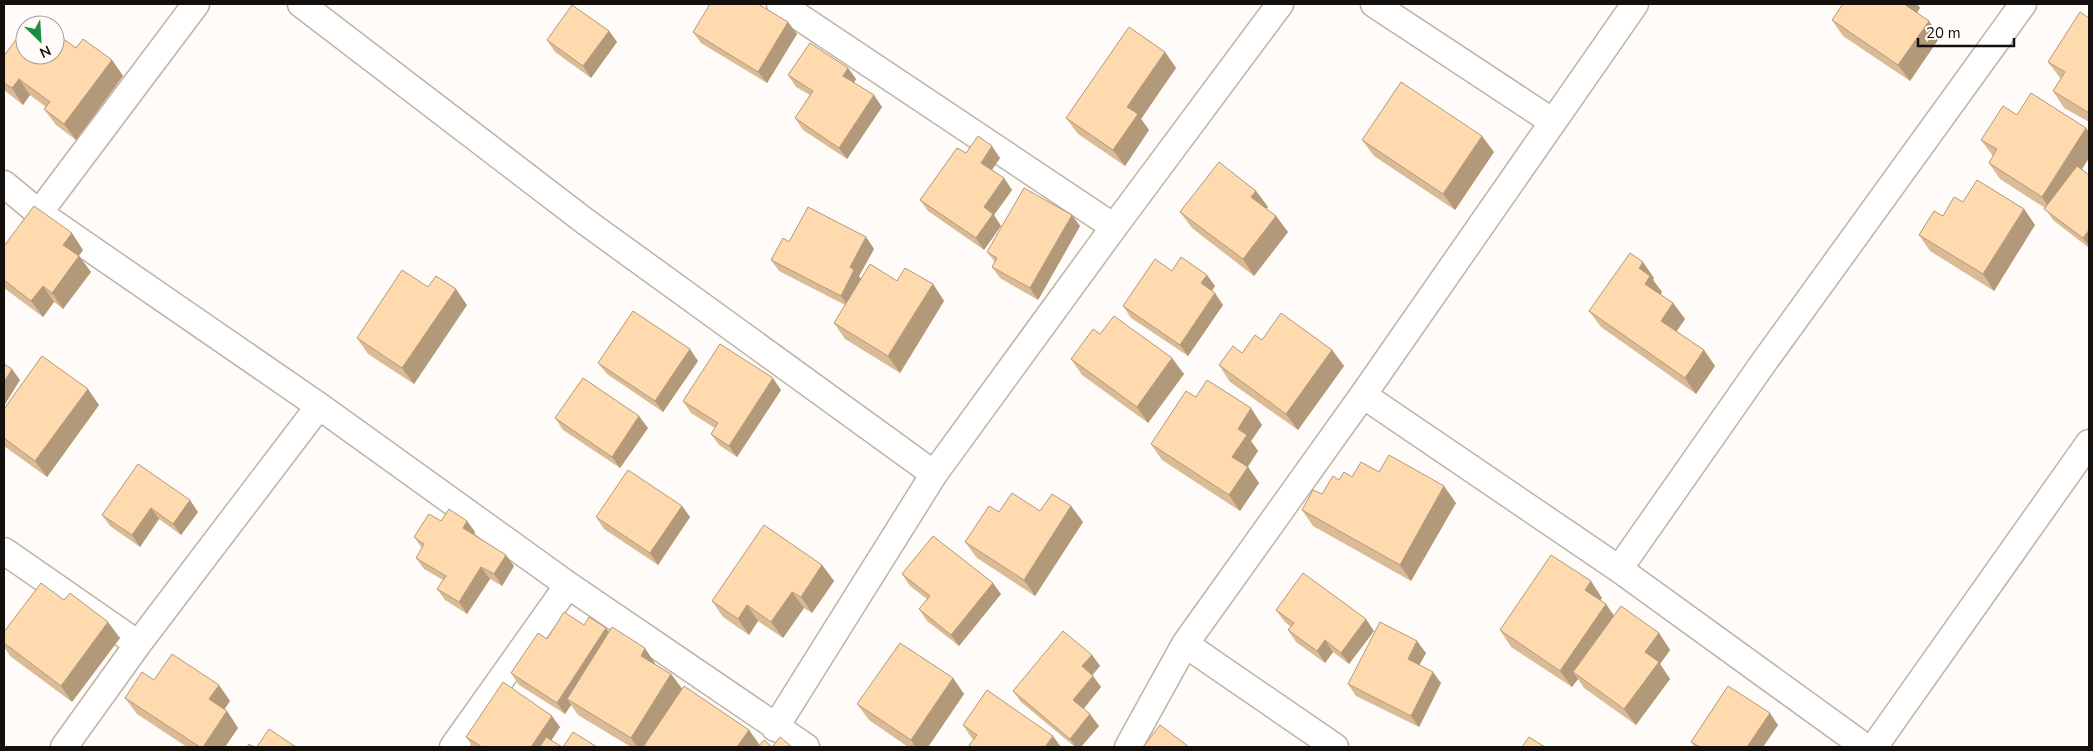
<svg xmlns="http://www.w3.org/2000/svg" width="2093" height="751" viewBox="0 0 2093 751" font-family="'Nunito Sans',sans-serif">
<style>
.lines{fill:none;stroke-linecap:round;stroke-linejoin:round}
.minor-casing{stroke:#bfb2a4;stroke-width:29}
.minor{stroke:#fff;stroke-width:26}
.wall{fill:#dbbb96}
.shaded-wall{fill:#b2997a}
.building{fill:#ffdaae;stroke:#b2997a}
</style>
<rect width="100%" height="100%" fill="#fefbf8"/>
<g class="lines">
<defs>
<path id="minor" d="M301 4 586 222 934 474
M780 4 1114 227
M1374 4 1553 122
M4 184 39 213 319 406 568 585 806 747
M39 213 196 4
M1363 395 1619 569 1865 747
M4 551 138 644
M1619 569 1764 362 2023 4
M1185 644 1335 747
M775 728 934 474 1114 227 1280 4
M64 747 138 644 319 406
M453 747 568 585
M1128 747 1185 644 1363 395 1635 4
M1874 747 2089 443"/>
</defs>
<!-- minor casing -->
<use href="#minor" class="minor-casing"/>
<!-- minor -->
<use href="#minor" class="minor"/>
</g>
<!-- wall -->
<path class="wall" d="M1843 4H1917L1920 8 1917 12 1940 37 1910 81 1843 36 1832 20Z
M2089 18V122L2064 108 2053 91 2061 79 2048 62Z
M788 22 797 34 767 83 701 43 693 32Z
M609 31 617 42 591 78 555 52 547 40Z
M76 48 112 60 123 76 76 140 56 125 44 109 46 107 30 95 23 105 4 90V56Z
M1165 52 1176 68 1141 119 1149 130 1125 166 1078 134 1066 118Z
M848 68 856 79 854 83 882 107 847 159 803 130 795 118 810 95 796 87 788 75Z
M2017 115 2086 128 2089 132V158L2082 169 2089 175V248L2053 220 2045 208 2000 179 1989 163 1993 156 1981 140Z
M1362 140 1494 152 1455 210 1374 156Z
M966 153 1000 158 992 170 1004 178 1012 190 994 215 1001 226 984 250 928 211 920 200Z
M1256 191 1268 207 1266 209 1276 216 1288 232 1254 276 1192 228 1180 212Z
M1963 202 2024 209 2035 225 1994 291 1930 251 1919 235 1943 216Z
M1080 226 1038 300 1000 278 992 267 995 262 987 252Z
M866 237 874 249 859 276 861 279 897 281 933 284 944 301 900 373 845 339 834 323 845 305 779 271 771 260 789 242Z
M4 246 83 250 79 256 91 272 63 309 54 302 43 317 4 288Z
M1172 271 1215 286 1212 291 1223 305 1188 356 1131 318 1123 306Z
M1654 278 1653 280 1662 292 1660 294 1673 303 1685 319 1676 331 1704 350 1715 366 1696 394 1601 327 1589 311Z
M428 287 467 305 414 384 368 354 357 338Z
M1100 334 1184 374 1148 423 1082 375 1071 359Z
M1262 340 1332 350 1344 366 1298 430 1230 382 1219 365 1242 353Z
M698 361 663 412 607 374 598 363Z
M781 390 737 457 719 445 711 434 715 428 691 413 683 401Z
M1196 397 1262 425 1251 441 1258 451 1248 467 1259 483 1240 511 1162 460 1151 444Z
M99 405 47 477 4 446V409Z
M555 418 648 428 620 468 563 430Z
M138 464 198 512 181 535 159 519 140 547 110 526 102 515Z
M1379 472 1456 503 1411 581 1313 526 1302 510 1322 494 1339 480 1352 477Z
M682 506 690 517 658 565 604 529 596 517Z
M1071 506 1083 522 1035 596 977 558 965 542 999 512 1040 511Z
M441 521H467L475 532 474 535 514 566 502 586 490 579 467 614 445 600 437 589 443 580 424 569 416 558 422 548 414 537Z
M822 565 834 581 812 613 804 608 783 638 758 621 749 635 723 617 712 601Z
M902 574 1001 594 959 646 927 621 919 609 927 599 910 586Z
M1602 598 1600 600 1614 616 1659 633 1670 650 1660 664 1670 679 1636 725 1584 688 1578 679 1572 687 1511 647 1500 630Z
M64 600 120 638 72 702 10 656 4 647V632Z
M1276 610 1374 631 1349 664 1333 652 1325 663 1296 642 1288 630 1291 627 1284 621Z
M584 625 609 632 656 665 671 674 682 689 749 730 760 745 772 747H792H631L578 715 571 705 565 714 519 685 511 673Z
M1426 653 1419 665 1441 683 1419 727 1356 696 1348 684Z
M1092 655 1100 666 1092 675 1101 687 1084 709 1099 726 1081 747H1075L1021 702 1013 691Z
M953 678 964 694 928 747H908L869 720 857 704Z
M154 680 230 701 224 709 227 711 238 728 225 747H187L137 714 125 698Z
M963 725 1061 747 973 740Z
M1778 725 1763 747H1695L1691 742Z
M560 727 551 740 562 747H473L466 737Z"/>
<!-- shaded-wall -->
<path class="shaded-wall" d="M1903 4H1917L1920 8 1913 18Z
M1929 21 1940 37 1910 81 1898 65Z
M788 22 797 34 767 83 758 72Z
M609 31 617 42 591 78 583 66Z
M1165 52 1176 68 1141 119 1149 130 1125 166 1113 150 1127 107Z
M112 60 123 76 76 140 64 124Z
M848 68 856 79 851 87 843 76Z
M19 79 30 95 23 105 12 88Z
M874 95 882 107 847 159 839 148Z
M2086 128 2089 132V158L2053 214 2042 197Z
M1482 136 1494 152 1455 210 1443 194Z
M992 146 1000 158 989 174 981 163Z
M1004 178 1012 190 994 215 1001 226 984 250 976 238 984 207Z
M1256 191 1268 207 1263 213 1251 197Z
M2024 209 2035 225 1994 291 1983 274Z
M1072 215 1080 226 1038 300 1030 288Z
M1276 216 1288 232 1254 276 1243 259Z
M2089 230V246L2083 238Z
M72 233 83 250 75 261 63 245Z
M866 237 874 249 859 276 862 281 849 308 841 296 850 267Z
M79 256 91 272 63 309 52 293Z
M1643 262 1654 278 1653 280 1662 292 1657 300 1645 284 1639 268Z
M1207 275 1215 286 1209 295 1201 283Z
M933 284 944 301 900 373 888 356Z
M43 286 54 302 43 317 31 301Z
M456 289 467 305 414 384 402 368Z
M1215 293 1223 305 1188 356 1180 345Z
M1673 303 1685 319 1673 337 1661 321Z
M690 349 698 361 663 412 655 401Z
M1332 350 1344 366 1298 430 1286 414Z
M1704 350 1715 366 1696 394 1685 378Z
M1172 358 1184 374 1148 423 1137 407Z
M12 369 20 380 4 406V382Z
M773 378 781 390 737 457 729 446Z
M88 389 99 405 47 477 35 461Z
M1251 408 1262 425 1251 441 1258 451 1243 473 1232 457 1238 429Z
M639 416 648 428 620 468 612 457Z
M1248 467 1259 483 1240 511 1229 495Z
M1444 486 1456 503 1411 581 1400 565Z
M190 500 198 512 181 535 173 524Z
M682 506 690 517 658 565 650 553Z
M1071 506 1083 522 1035 596 1024 580Z
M151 508 159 519 140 547 132 535Z
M467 521 475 532 471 540 463 528Z
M506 555 514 566 502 586 494 574Z
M822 565 834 581 812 613 801 597Z
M481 567 490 579 467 614 459 602Z
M1591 581 1602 598 1596 606 1585 590Z
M993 583 1001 594 959 646 951 635Z
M792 592 804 608 783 638 771 622Z
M1606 604 1617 620 1573 672 1578 679 1572 687 1560 671Z
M747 605 758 621 749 635 738 619Z
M1366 619 1374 631 1349 664 1341 653Z
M108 622 120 638 72 702 61 686Z
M606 628 614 639 567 699 571 705 565 714 557 703Z
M1659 633 1670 650 1660 664 1670 679 1636 725 1624 709 1645 652Z
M1325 640 1333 652 1325 663 1317 651Z
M1417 641 1426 653 1416 671 1408 659Z
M645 648 656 665 641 656Z
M1092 655 1100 666 1090 678 1082 666Z
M1433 672 1441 683 1419 727 1411 716Z
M671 674 683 690 647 747H637L631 738Z
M1093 676 1101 687 1081 711 1073 700Z
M953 678 964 694 928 747H915L911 740Z
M219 685 230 701 220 716 209 699Z
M227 711 238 728 225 747H203Z
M1770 713 1778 725 1763 747H1747Z
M1090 714 1099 726 1081 747H1076L1070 739Z
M552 716 560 727 547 747H531Z
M749 730 760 746 759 747H737Z
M1053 736 1061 747H1045Z"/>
<!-- building -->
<path class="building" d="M710 4H758L788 22 758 72 693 32Z
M1843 4H1904L1929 21 1898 65 1832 20Z
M572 5 609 31 583 66 547 40Z
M2080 12 2089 18V113L2053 91 2065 72 2048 62Z
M25 27V55H55V33L76 48 83 39 112 60 64 124 44 109 50 102 19 79 12 88 4 83V56Z
M1129 27 1165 52 1127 107 1138 114 1113 150 1066 118Z
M810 43 848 68 843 76 874 95 839 148 795 118 813 91 788 75Z
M1401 82 1482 136 1443 194 1362 140Z
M2031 93 2086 128 2042 197 1989 163 1997 149 1981 140 2003 106 2017 115Z
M978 136 992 146 981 163 1004 178 984 207 993 214 976 238 920 200 957 148 966 153Z
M1219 162 1256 191 1251 197 1276 216 1243 259 1180 212Z
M2077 166 2089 175V230L2083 238 2044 209Z
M1977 180 2024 209 1983 274 1919 235 1934 211 1943 216 1954 197 1963 202Z
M1024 188 1072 215 1030 288 992 267 997 258 987 252Z
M34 206 72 233 63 245 79 256 52 293 43 286 31 301 4 280V246Z
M808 207 866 237 850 267 854 270 841 296 771 260 783 238 789 242Z
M1630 253 1643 262 1639 268 1650 276 1645 284 1673 303 1661 321 1704 350 1685 378 1589 311Z
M1181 257 1207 275 1201 283 1215 293 1180 345 1123 306 1155 259 1172 271Z
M870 264 897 281 905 268 933 284 888 356 834 323Z
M402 270 428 287 436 276 456 289 402 368 357 338Z
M633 311 690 349 655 401 598 363Z
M1281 313 1332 350 1286 414 1219 365 1233 346 1242 353 1255 335 1262 340Z
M1114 316 1172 358 1137 407 1071 359 1093 329 1100 334Z
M720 344 773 378 729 446 711 434 718 423 683 401Z
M42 356 88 389 35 461 4 438V409Z
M4 364 12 369 4 382Z
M583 378 639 416 612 457 555 418Z
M1207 380 1251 408 1238 429 1247 435 1232 457 1248 467 1229 495 1151 444 1186 391 1196 397Z
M1389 455 1444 486 1400 565 1302 510 1313 490 1322 494 1333 476 1339 480 1344 472 1352 477 1361 462 1379 472Z
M138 464 190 500 173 524 151 508 132 535 102 515Z
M628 470 682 506 650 553 596 517Z
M1012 493 1040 511 1052 494 1071 506 1024 580 965 542 989 506 999 512Z
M449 509 467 521 463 528 506 555 494 574 481 567 459 602 437 589 446 576 416 558 424 544 414 537 429 514 441 521Z
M764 525 822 565 801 597 792 592 771 622 747 605 738 619 712 601Z
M933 536 993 583 951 635 919 609 930 596 902 574Z
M1551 555 1591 581 1585 590 1606 604 1560 671 1500 630Z
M1303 573 1366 619 1341 653 1325 640 1317 651 1288 630 1294 623 1276 610Z
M41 583 64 600 70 593 108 622 61 686 4 643V632Z
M1621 606 1659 633 1645 652 1659 662 1624 709 1573 672Z
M564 612 584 625 589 617 606 628 557 703 511 673 538 633 547 639Z
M1380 622 1417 641 1408 659 1433 672 1411 716 1348 684Z
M612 627 645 648 641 656 671 674 631 738 567 699Z
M1063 631 1092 655 1082 666 1093 676 1073 700 1090 714 1070 739 1013 691Z
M900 643 953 678 911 740 857 704Z
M172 654 219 685 209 699 227 711 203 747H200L125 698 142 672 154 680Z
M503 682 552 716 531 747H482L466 737Z
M684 686 749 730 737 747H643Z
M1728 686 1770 713 1747 747H1700L1691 742Z
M987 690 1053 736 1045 747H968L977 735 963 725Z
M1160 725 1189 747H1143Z
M269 729 296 747H257Z
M573 732 597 747H563Z
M546 737 562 747H540Z
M780 737 792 747H758L764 740 772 747Z
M1529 737 1545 747H1522Z
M249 744 254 747H247Z"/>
<!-- border -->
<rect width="2093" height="751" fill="none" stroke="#15100b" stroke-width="10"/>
<!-- north arrow -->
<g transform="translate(40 40) rotate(155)"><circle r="24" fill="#fefbf8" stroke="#a19d99"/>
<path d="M0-4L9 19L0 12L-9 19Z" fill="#1e8b42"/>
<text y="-8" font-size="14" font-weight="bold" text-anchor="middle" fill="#15100b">N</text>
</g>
<!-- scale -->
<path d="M1918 38v8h96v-8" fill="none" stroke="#15100b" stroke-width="2.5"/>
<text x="1926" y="38" font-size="15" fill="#15100b" stroke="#fefbf8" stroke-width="4" paint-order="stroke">20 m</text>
</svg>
